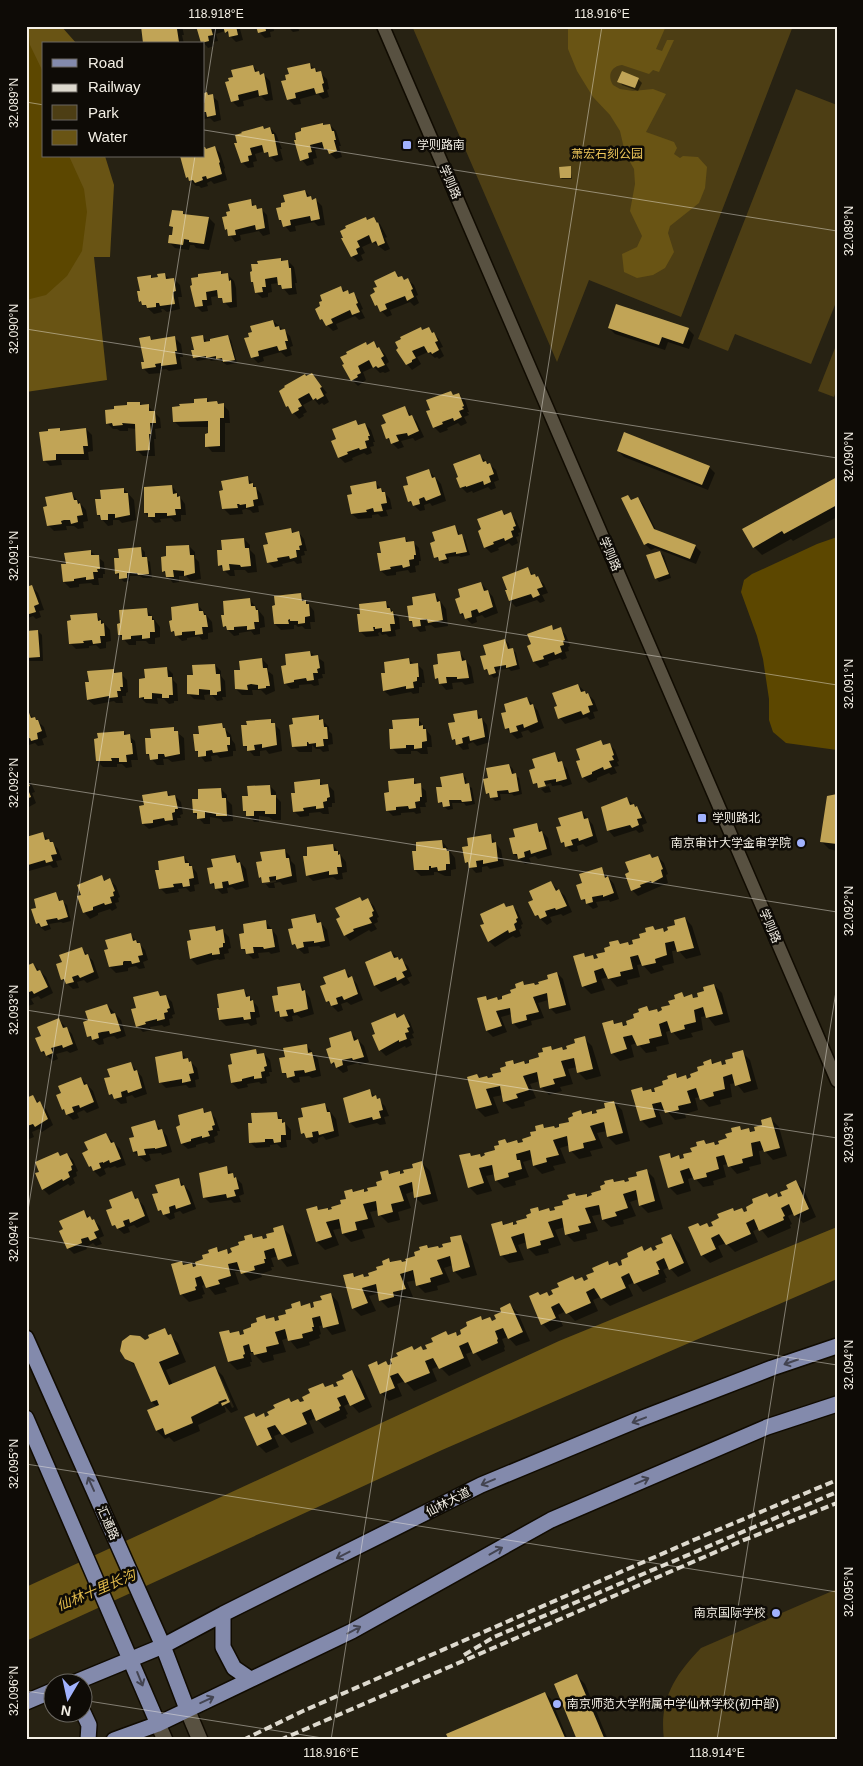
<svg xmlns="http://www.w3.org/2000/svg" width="863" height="1766" viewBox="0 0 863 1766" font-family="Arial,'Noto Sans SC',sans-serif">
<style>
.green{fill:#4d3e14}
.forest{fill:#5c4700}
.water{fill:#695414}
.shadow{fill:#0007;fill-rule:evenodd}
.building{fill:#c1a456}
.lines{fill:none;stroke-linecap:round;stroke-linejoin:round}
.street-casing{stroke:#100b01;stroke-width:15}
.secondary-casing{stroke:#100b01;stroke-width:18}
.primary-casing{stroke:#100b01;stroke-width:18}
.street{stroke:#585141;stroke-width:12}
.secondary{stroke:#585141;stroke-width:15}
.primary{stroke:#838aac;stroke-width:15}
.rail{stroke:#ddd9ce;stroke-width:4;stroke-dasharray:8 4;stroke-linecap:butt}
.oneway{stroke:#434451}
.ticks{fill:none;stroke:#f4f0e6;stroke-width:1;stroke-opacity:0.45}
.poi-dot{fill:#a1b2fd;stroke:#0e0b06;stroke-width:2}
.labels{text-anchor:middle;stroke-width:5;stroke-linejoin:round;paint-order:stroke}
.poi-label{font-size:12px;fill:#f4f0e6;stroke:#0e0b06;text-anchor:start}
.park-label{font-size:12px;fill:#efc75a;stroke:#0e0b06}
.street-label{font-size:12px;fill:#f4f0e6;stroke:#0e0b06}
.water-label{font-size:14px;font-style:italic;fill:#e1ba4b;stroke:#0e0b06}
.neatline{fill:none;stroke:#f4f0e6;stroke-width:2}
.ticks-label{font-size:12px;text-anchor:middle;fill:#f4f0e6}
</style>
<rect width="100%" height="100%" fill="#272213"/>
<!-- green -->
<path class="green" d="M412 26H793L681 317 589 280 557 362Z
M796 89 837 105V300L811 364 735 334 728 351 698 339Z
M837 343V389L834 397 818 391Z
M837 1589V1740H664C659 1700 674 1676 701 1648Z"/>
<!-- forest -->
<path class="forest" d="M26 26H51L44 44V156H85L91 237 62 290 26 308Z
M837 537V750L786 743 773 732 769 720V699L763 659 757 636 741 592 744 580 752 574 817 544Z"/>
<!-- water -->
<path class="water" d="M29 26H61L77 44H44V74L30 45 28 27Z
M568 26H666L656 49 662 51 667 40H674L659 72 653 70 649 74 622 65C611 66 607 76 613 85L620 89 633 91 653 89 666 94 646 132 674 142 677 148 674 154 680 158 683 156 698 157 707 167 705 188 699 203 670 226 668 233 674 252 665 268 653 275 637 278 624 272 622 254 637 247 642 236 630 211 635 184 634 169 625 153 620 131 610 115 593 97 577 71 568 49Z
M69 156H105L114 185 110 257H94L107 380 26 392V300L46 295 67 276 82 251 87 212 84 189Z
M837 1227V1279L442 1450 26 1641V1587L559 1341Z"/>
<!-- shadow -->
<path class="shadow" d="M142 26H182L184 35H182L184 44H146Z
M197 26H242V28L240 29 243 40 236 42 225 31 216 34 218 41 213 42 214 46 208 48 203 42Z
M257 26H273L274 31 270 32 271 37 265 38 259 32Z
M287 26H298L299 31 293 32Z
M309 64 327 79 329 89 327 90 329 97 323 99 318 94 300 99 301 104 294 105 288 99 287 81Z
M253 66 261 75H264L270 81 273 100 266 101 261 96 243 101 244 106 238 107 232 101 234 78Z
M638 79 642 83 638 91 622 85 619 81Z
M204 90 210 96H212L218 101 221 120 214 122 210 118 204 119Z
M322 124 325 126 330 125 336 131 341 146H339L342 157 336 159 324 148 315 150 317 158 313 159 314 164 307 166 302 160 303 132Z
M262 127 265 130 270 128 276 134 282 149H280L283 160 276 162 265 151 255 154 257 161 253 162 254 167 248 168 242 162 238 144Z
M214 147 220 153 225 168 224 169 227 180 214 184 211 181 207 183 208 186 201 188 199 186H196L187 177 204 156V148L207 150Z
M570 167 572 179H562L561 178Z
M305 191 314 201 316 200 322 206 325 225 318 226 314 222 295 226 296 231 290 232 280 220Z
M250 201 259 210 261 209 267 215 270 234 263 236 259 231 240 235 241 240 235 242 226 229 228 217Z
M182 212 185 215 209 218 215 224 209 250 196 248 194 245H190L189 250 175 248 169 242 173 237 174 229 171 226Z
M366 218 368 221 374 218 380 224 387 237 385 238 390 249 385 251 373 242 362 247 365 253 361 255 363 260 358 262 352 256 343 239Z
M281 259 283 262 288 261 294 267 297 283H295L297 294 289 295 279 283 271 284 272 292 268 293V297L262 298 256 292 255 284 252 281Z
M221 272 223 275H228L234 281 236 288 237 307 230 308 219 296 211 297 212 305 207 306 208 311 202 312 196 306 191 287Z
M395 273 405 281 408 280 414 285 418 295 416 296 419 303 414 306 410 302 390 310 392 315 387 317 376 305 378 287Z
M164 274 170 279H174L180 285 182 297H178L180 309 167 312 163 309H161L162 312 154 314 140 301 141 292 151 276 153 279 159 278Z
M341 288 351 295 353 294 359 300 363 309 361 310 365 318 359 320 355 316 336 324 338 329 333 331 321 319 322 307 324 301Z
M273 321 290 336 293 346 290 347 292 355 286 357 281 352 263 357 264 361 258 363 252 357 250 338Z
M609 328 688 329 694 335 689 349 668 342 665 350 615 334Z
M429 329 439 339 443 347 440 348 444 356 439 359 437 357 435 358 428 352 417 357 421 364 412 370 407 364 403 340Z
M202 336 206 340 207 343 228 337 231 340 237 363 227 365 219 360 211 361 209 359 197 361 194 357Z
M149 337 153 341 175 338 181 344 183 357H180L182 369 169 371 166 369 160 370 161 373 149 374 143 368 146 363Z
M374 343 385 354 389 362 386 364 390 371 385 373 383 372 380 373 374 367 363 372 366 380 358 386 352 380 366 344 368 346Z
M312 374 327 393 325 394 329 402 324 405 322 403 319 405 314 399 303 405 307 412 303 414 304 416 299 419 287 406 306 377Z
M459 394 465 400 469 412H467L469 415 464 417 467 423 461 426 458 423 447 428 448 430 440 433 434 427 432 411Z
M207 399 210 403 223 405 229 411 230 423H225V452H212L207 446 209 427H180L174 421 196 404Z
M140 403 143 406H148L160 418 161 428 155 429 156 439H154L155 456H143L137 450 136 429 128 428V431H120L117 429H113L107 423Z
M404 407 417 422 424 437 415 441 413 438 401 441 404 447 398 449 388 439 382 426 387 424Z
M356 421 360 426 365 424 371 430 375 442H373L374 446 370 447 372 453 367 455 364 453 352 458 353 460 345 463 339 457Z
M59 429 63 433 86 429 92 435 93 451 88 452 89 460H61L62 465 50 466 44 460Z
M618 451 709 467 715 473 708 490 624 457Z
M479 455 496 470 499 480 494 482 496 488 491 490 488 487 473 493 472 491 467 493 461 487Z
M429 471 441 484 446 501 432 506 430 503 424 505 425 510 420 511 409 501 410 486Z
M247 477 261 494 264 505 258 506 259 512 253 513 250 510 246 509 242 510 243 514 230 515 224 509V491Z
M837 479V517L793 541 791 539 762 555 754 547Z
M375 482 390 499 392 509 386 510 388 516 381 517 378 514 372 515V518L358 519 352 514Z
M172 486 185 504 186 515H181V521L175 522 171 518 160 519 161 522 155 523 145 513Z
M124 489 134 500 136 520 122 523 119 520H113V525L108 526 98 515 102 500Z
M72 494 86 510 88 521 83 522 84 528 78 529 74 526H66L67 530 54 531 48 525 49 507Z
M628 496 632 501 638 498 643 504 657 532 695 546 701 552 696 564 655 548 651 550 645 544 623 499Z
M502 511 506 515 510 514 516 520 521 532 518 533 519 536 516 537 518 543 512 546 509 543 498 548 499 550 491 553 485 547Z
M455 527 458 531 460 536 465 539 470 555 461 557 459 556 448 557 449 563 444 564 435 557Z
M290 529 295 534 299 533 304 539 307 551H304L305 555 301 556 302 563 297 564 294 561 282 564 283 566 274 568 268 562 269 545Z
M405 538 409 543 413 542 419 548 421 561H419V565L415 566 416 572 410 573 408 570 396 572V575L387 576 381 571 383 554Z
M244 539 250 545V550L255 555 257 572 248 573 245 570H234L235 576H230L219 565 223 551Z
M189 546 195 552V558L199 562 201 579 191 581 186 576H179V582L173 583 163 571Z
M141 548 145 552V558L150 562 152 578H143L140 576H130V581L124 582 116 573 120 559Z
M90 551 104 562 105 574H103V578H98L99 585H93L91 583 79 584V587L70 588 64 582 67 565Z
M660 552 664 556 671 578 659 582 656 578Z
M527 569 544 584 548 593 542 595 545 601 540 603 537 600 516 607 510 601Z
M481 583 493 597 498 613 485 618 482 615 476 617 477 622 472 624 461 614 457 599 462 598Z
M26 584 29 588 32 587 38 593 44 610 39 611 41 617 36 619 33 616 28 618 26 616Z
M435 594 446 609 448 626 435 628 431 625 425 626 426 631 420 632 410 621 414 606Z
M301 595 314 611 315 622H310L311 629H305L302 626 298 627 296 625H294V629L281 630 275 624Z
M250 600 264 617 265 627 260 628V634L254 635 251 631 239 633V635L234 636 224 626 226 616Z
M385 602 399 618 400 629 395 630 396 636 389 637 386 634 382 635 380 632 378 633 379 636 366 637 360 631Z
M198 605 212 622 213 632 208 633V639L202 640 199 636 187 638V640L182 641 172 631 174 621Z
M146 609 160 627V637L155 638V644H149L146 641H136V645H129L119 634Z
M96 614 110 630 111 641 106 642V648L100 649 96 645 89 646V648L76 649 70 643Z
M551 627 555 631 560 629 566 635 570 646 568 647 569 651 565 652 567 658 562 660 560 658 548 662 549 665 540 668 534 662 529 646Z
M38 631 42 635 43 661H30L26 658Z
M505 640 509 644 510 650 512 649 516 653 520 669 511 671 509 669 497 670 499 676 494 678 485 669 487 655Z
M310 652 324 662 325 674H322L323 678 318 679 319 685 314 686 311 684 299 685V688L291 689 285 683 287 666Z
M459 652 471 667 474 683 465 685 462 682 452 683 453 689 446 690 436 678 440 665Z
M262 659 268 665V671L273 675 275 691 266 695 261 690H252L253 695H242L236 689 241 671Z
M409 660 414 664H417L423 670 425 683H422V687H419V693L413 694 411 692 390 696 384 691 387 674Z
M215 665 221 671V676L225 681 226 697H222L223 700 217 701 211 694 204 695 205 700 194 699 188 693 194 676Z
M167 668 173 674V680L177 684 178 701H174V703L169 704 164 699 157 698 158 704 146 703 140 697Z
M113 670 117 674H121L127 680 128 692 126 693V696H122L123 703H116L114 701 94 705 88 700 90 683Z
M578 685 594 700 598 711 593 712 595 718 590 720 587 717 565 724 560 718Z
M527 698 538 711 544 728 531 733 528 730 521 732 523 737 517 739 506 728 508 713Z
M26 711 44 727 47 737 42 739 44 745 38 746 35 743 26 746Z
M476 711 487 725 490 742 477 746 473 742 468 744 469 749 463 750 453 739 456 723Z
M319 717 329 727V731L332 734 333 744 328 745 329 751 323 752 320 749H316L312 745V752H299L293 746Z
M418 719 431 736 432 747H427L428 754H421L417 751H411V754H398L392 748Z
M270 720 280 730 282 751 269 754 266 750 260 751V756H254L244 745Z
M221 725 231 735 232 740 235 744 236 751H233V756L220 758 217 755 211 756 212 761 205 762 196 750 200 735Z
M173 729 184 738 185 760 172 762 168 759H163L164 765H157L147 754 152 739Z
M124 732 135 741 138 760H131L132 767 126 768 122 764H117V767H103L97 761Z
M600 741 605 746 609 744 615 750 619 761 617 762 619 766 614 767 617 773 611 775 609 773 597 778V780L589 783 583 777Z
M554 754 567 769 572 784 563 787 561 785 550 786H552L551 783 539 787 541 789 549 786 551 792 545 793 535 783 536 769Z
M509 765 513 769 514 775 519 778 522 794 514 796 512 794H500L501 800 495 801 487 793 490 779Z
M463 775 466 778 467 785 472 788 475 804 466 806 464 803H452L453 809 448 810 439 802 443 788Z
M26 777 30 781 35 792 32 793 36 803 27 808Z
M413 780 426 791 427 802 425 803 426 807H420L421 813 416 814 414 812 401 813V815L393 816 387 810Z
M319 781 324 786 328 785 334 791 335 803H332V807H328L329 814H323L320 812 309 813V816L300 817 294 811Z
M270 786 276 792V797L281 802V820H273L269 817 259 816V822H254L244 810Z
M221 789 227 795V800L232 805 233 821 223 822 221 819 210 817V824H204L194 813 199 800Z
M167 792 171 796H175L181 802 183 814 180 815 181 818H177L178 825 172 826 169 824 149 829 143 824Z
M837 795V851L829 849 821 841Z
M627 799 643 813 647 823 642 825 644 831 639 833 636 830 614 837 609 831 602 808Z
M582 812 593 825 598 842 586 847 583 844 577 846 578 851 572 852 562 842 563 827Z
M536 825 548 838 552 855 538 859 535 856 529 858 531 863 525 864 514 854 517 838Z
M42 833 58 849 62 860 56 861 58 867 53 868 50 865 29 871 26 868V839Z
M490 835 501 850 504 866 490 869 487 866 482 867V872L476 873 466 862 470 847Z
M442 841 455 858 456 869 451 870V876H445L437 872H434V875L421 876 415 870Z
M333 845 346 862 347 872 342 873 343 879 337 880 333 877 313 881 307 875Z
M284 850 290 856 291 861 295 865 297 882 283 885 280 882 274 883 275 888H269L260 877 263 862ZM276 880V882L266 884 264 882Z
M650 855 653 859 658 857 664 863 668 874 666 875 668 883 638 896 632 890Z
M235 856 246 869 249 887 236 890 232 887 227 888 228 893 222 894 211 883Z
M184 857 197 873 199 884 194 885 195 891 190 892 186 888 178 889 179 892 166 894 160 888Z
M601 869 614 884 619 899 610 902 609 900 596 902 598 907 593 909 582 899 584 884Z
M102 877 106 881 110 880 116 886 120 897 118 898 119 902 115 903 117 908 112 911 110 909 98 913V915L90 919 85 913 79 897Z
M551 883 565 896 572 912 563 916 561 914 550 917 552 922 547 925 536 915 535 900Z
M56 893 61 902H63L67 905 71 921 63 923 61 922 49 924 51 929 45 931 37 924 38 908Z
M359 898 363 902 368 900 374 906 379 917 377 918 378 922 374 924 377 929 371 932 369 930 350 941 345 935Z
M504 905 507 908 512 906 518 912 523 924 521 925 522 928 519 930 521 936 516 938 513 936 495 947 489 941 486 924Z
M314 915 327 930 330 946 321 948 319 946 308 947 309 953 304 954 293 944Z
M685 918 692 926 701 955 686 959 678 950 672 951 674 963 662 966 664 970 651 974 642 964 637 965 640 977 627 980 628 984 617 987 608 977 601 979 605 990 591 994 583 986 584 955 587 958 592 957 596 960 607 953 618 941 622 945 628 943 630 946 642 939 653 927 657 931 663 929 666 933Z
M265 921 277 936 280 952 271 954 269 952 258 953 259 958 253 959 243 949 246 934Z
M214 927 219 931H223L229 937 231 948 228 949 229 953 224 954 225 959 219 960 218 959 197 965 191 959 188 942Z
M131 935 145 950 148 960 143 962 145 968 139 969 136 966 131 967 128 968V971L116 973 110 967Z
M82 949 93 961 99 978 87 983 84 980 77 982 79 988 73 989 62 979 63 963Z
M391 952 408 966 412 976 407 978 410 983 404 986 401 983 381 992 375 986Z
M33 964 46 977 53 993 41 999 38 996 31 999 34 1004 28 1006 26 1005V967Z
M345 971 357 984 363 1000 351 1005 347 1002 341 1004 343 1010 338 1012 327 1001Z
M557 973 563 979 571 1010 556 1014 550 1008 548 1000 538 1003 544 1018 531 1021 532 1025 519 1029 513 1023 512 1014 501 1017 507 1032 493 1037 487 1031 486 997 489 1001H499L512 994 522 983 526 986H536L550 980Z
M300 984 310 998 314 1014 301 1018 297 1015 292 1016 293 1021 287 1022 276 1011Z
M714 985 722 993 730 1022 715 1026 707 1016 701 1017 703 1030 691 1033 693 1037 680 1040 671 1030 666 1032 669 1044 656 1047 657 1051 646 1053 637 1043 631 1045 634 1057 620 1061 612 1053 613 1021 616 1025 622 1023 625 1026 628 1025 647 1008 651 1012 657 1010 659 1013 671 1006 682 994 686 998 692 996 695 999Z
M244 991 258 1007 260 1017 256 1018 257 1024 251 1026 248 1023 226 1026 220 1020Z
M158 992 162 997 166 996 172 1002 175 1014 172 1015 173 1018 169 1019 170 1025 164 1027 162 1025 150 1027 151 1030 143 1032 137 1026V1009Z
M107 1005 121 1020 126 1036 117 1039 114 1036 108 1037 103 1039 104 1044 99 1045 88 1036 90 1021Z
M395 1014 399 1018 404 1016 410 1022 414 1033 412 1034 414 1038 410 1039 412 1045 406 1048 405 1046 386 1056 380 1050 377 1034Z
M59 1020 72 1034 78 1050 70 1053 67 1051 56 1054 58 1059 53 1061 42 1052V1036Z
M350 1032 364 1046 369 1062 360 1065 358 1063 347 1066 348 1071 343 1073 332 1063 333 1047Z
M584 1038 592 1046 601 1076 586 1080 578 1072 577 1067 568 1069 573 1084 560 1087 562 1091 549 1095 541 1087 540 1081 530 1084 536 1098 524 1102 525 1106 512 1109 504 1102 503 1095 493 1097 499 1113 485 1117 477 1109V1075L481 1079H489L503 1073 513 1061 516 1065 524 1062 527 1065 540 1058 550 1048 553 1051 562 1048 564 1051 577 1044Z
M306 1045 318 1059 321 1076 312 1078 309 1076 299 1077 300 1082 294 1083 284 1073 286 1058Z
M256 1051 260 1055 264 1054 270 1060 272 1072H269L270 1076 266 1077 267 1083 261 1084 259 1082 247 1084 248 1087 238 1089 232 1083 229 1066Z
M742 1052 750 1060 758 1089 744 1093 736 1083 730 1084 732 1097 720 1100 721 1104 709 1107 700 1097 695 1098 698 1110 685 1114 686 1118 675 1120 666 1110 659 1112 663 1124 649 1128 641 1120V1088L645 1092 650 1090 654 1093 664 1086 675 1074 679 1078 685 1077 688 1079 700 1072 711 1061 715 1064 720 1063 724 1066Z
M26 1053 29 1058 27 1059 28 1062 26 1063Z
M181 1053 197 1068 199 1079 195 1080 196 1087 189 1088 186 1085 166 1088 160 1082Z
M131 1064 142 1077 147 1094 135 1098 132 1095 126 1097 127 1103 121 1104 110 1094 111 1078Z
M81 1078 93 1091 99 1108 87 1113 84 1110 77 1113 79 1118 73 1120 63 1110Z
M369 1091 385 1106 389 1116 384 1117 386 1124 380 1125 377 1123 356 1128 350 1123Z
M33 1097 46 1109 53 1125 42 1132 39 1129 32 1132 34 1137 29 1139 26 1136V1100Z
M614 1102 622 1110 630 1141 616 1145 608 1137 607 1131 597 1133 603 1148 590 1151 592 1156 579 1159 571 1151 570 1145 560 1148 566 1163 553 1166 555 1170 542 1174 534 1166 533 1159 523 1162 529 1177 515 1181 516 1185 504 1188 496 1180 495 1174 486 1176 492 1191 477 1195 469 1187V1154L472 1157 480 1155 482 1157 496 1151 505 1140 509 1144 517 1141 519 1144 524 1142 533 1137 543 1126 546 1129 554 1127 556 1129 570 1123 580 1112 583 1115 591 1113 594 1115 607 1109Z
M325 1105 336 1119 339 1136 326 1140 323 1136 318 1138V1142L313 1144 302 1133 304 1118Z
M203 1110 207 1114 211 1113 216 1119 220 1131H217L218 1135 214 1137 215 1142 209 1144 207 1142 196 1145V1147L188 1149 182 1144Z
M276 1113 291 1130V1140H286L287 1147 281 1148 277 1144 270 1145V1147L256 1148 250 1142Z
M771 1119 779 1127 787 1156 773 1160 764 1150 759 1151 761 1164 749 1167 750 1170 737 1174 728 1164 723 1165 726 1177 713 1181 714 1185 703 1187 694 1177 688 1179 691 1191 677 1195 669 1187 670 1155 673 1158 679 1157 682 1160 693 1153 704 1141 708 1145 714 1143 717 1146 728 1139 739 1127 743 1131 749 1129 752 1133 756 1132Z
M154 1122 167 1136 172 1152 162 1155 161 1153 149 1154 151 1160 146 1162 134 1152 136 1137Z
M106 1135 120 1149 126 1165 117 1168 115 1166 110 1168 109 1167 104 1169 106 1174 100 1177 90 1167 84 1154Z
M58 1153 61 1157 67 1154 73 1160 78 1171 76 1172 77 1176 73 1178 75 1183 70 1186 68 1184 49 1195 43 1189 40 1173Z
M422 1163 430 1171 438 1201 423 1205 415 1197 414 1191 406 1194 411 1208 398 1212 400 1220 388 1223 380 1215 379 1210 370 1212 375 1227 362 1230 365 1238 351 1242 343 1234 342 1228 333 1230 339 1245 325 1250 317 1242 308 1210 317 1208 320 1211 327 1209 329 1211 343 1205 348 1199 352 1190 355 1193 363 1191 366 1193 379 1187 384 1181 388 1172 391 1175 399 1173 401 1175 415 1168Z
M226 1168 242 1184 244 1194 239 1196 241 1202 234 1203 231 1200 210 1203 204 1197Z
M646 1170 654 1178 663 1209 648 1213 640 1205 639 1199 630 1202 636 1216 623 1220 624 1224 611 1227 603 1220 602 1214 592 1216 598 1231 586 1234 587 1239 574 1242 566 1234 565 1227 555 1230 561 1245 548 1249 549 1253 536 1256 528 1248 527 1242 518 1245 524 1260 509 1263 501 1255 502 1222 505 1225 512 1224 514 1226 528 1219 537 1208 541 1212 549 1210 551 1212 565 1205 575 1194 578 1197 586 1195 589 1197 602 1191 612 1180 616 1183H626L639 1177Z
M178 1179 190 1192 196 1209 183 1214 180 1211 174 1213 175 1218 170 1220 159 1210V1194Z
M796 1182 804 1190 816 1217 803 1223 794 1213 788 1216 792 1224 790 1225 791 1228 768 1238 760 1228 753 1231 758 1242 735 1252 726 1243 718 1246 723 1257 710 1263 702 1255 698 1224 701 1227 707 1225 710 1228 715 1226 732 1209 736 1212 745 1213 767 1194 770 1198 776 1195 779 1198 784 1196Z
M132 1193 144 1206 150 1222 137 1228 134 1225 128 1227 130 1232 124 1234 114 1225 113 1209Z
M84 1212 100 1226 104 1236 99 1238 102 1244 96 1246 93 1243 86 1247 87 1249 74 1254 68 1248Z
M282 1227 290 1235 299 1264 287 1267 278 1256 271 1258 274 1267H271L272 1270 261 1274 262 1277 250 1281 241 1271 235 1272 239 1284 225 1288 227 1292 215 1295 206 1284 202 1286 205 1294 202 1295 203 1298 189 1302 181 1294V1262L185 1266 192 1264 195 1267 217 1248 220 1252 226 1250 230 1254 252 1235 255 1239 261 1237 265 1240Z
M671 1235 679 1243 691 1271 678 1277 669 1267 663 1270 667 1278H665L666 1282 643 1292 635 1282 628 1285 633 1296 610 1306 600 1297 593 1300 598 1311 575 1321 566 1311 558 1315 563 1326 550 1332 543 1324 541 1296 547 1293 551 1297 573 1278 576 1281 582 1278 585 1282 607 1263 611 1266 620 1267 642 1248 645 1251 651 1249 654 1252Z
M460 1236 468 1244 477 1275 462 1279 454 1271 453 1265 444 1268 450 1282 437 1286 438 1290 425 1293 417 1285 416 1280 407 1282 413 1297 400 1300 401 1304 388 1308 380 1300 379 1293 369 1296 376 1311 361 1316 353 1308V1274L356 1277 363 1276 365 1278 379 1271 389 1260 392 1263H403L416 1257 427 1246 430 1249H440L453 1243Z
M331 1294 338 1302 346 1331 332 1335 324 1325 319 1326 321 1334 319 1335 320 1338 309 1342 310 1345 297 1349 288 1338 282 1340 286 1352 273 1355 274 1360 263 1363 253 1353H250L252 1362H250L251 1366 237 1370 229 1362V1331L232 1334 238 1332 242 1336 253 1328 265 1317 268 1320 274 1319 277 1322 287 1315 299 1303 303 1307 309 1305 313 1308Z
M510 1305 518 1313 530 1341 516 1346 508 1337 502 1339 505 1347 504 1348 505 1351 482 1361 474 1351 466 1354 471 1366 449 1376 439 1366 432 1369 437 1381 414 1391 405 1381 397 1384 402 1396 389 1401 381 1393 377 1362 380 1365 386 1362 390 1366 394 1364 412 1347 415 1351 421 1348 424 1351 428 1349 446 1332 449 1336 455 1333 459 1336 481 1318 484 1321 490 1318 493 1321 497 1320Z
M165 1330 178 1343 186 1362 166 1370 173 1385 215 1368 223 1376 238 1410 231 1413 224 1405 226 1412 198 1425 200 1431 174 1442 169 1437 165 1439 157 1431 148 1410 157 1407 152 1402 138 1368 126 1358 145 1341ZM218 1376H220L234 1407 232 1408Z
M352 1372 360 1380 372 1407 359 1413 350 1403 344 1406 348 1414 346 1415 347 1418 325 1428 316 1418 309 1421 314 1433 291 1443 282 1433 274 1436 279 1447 266 1453 258 1445 254 1414 257 1417 263 1415 266 1418 289 1399 292 1402 301 1403 305 1401 323 1384 326 1388 332 1385 336 1388Z
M577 1676 585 1684 608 1740H579Z
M545 1693 551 1699 568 1740H450Z"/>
<!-- building -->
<path class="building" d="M141 26H178L179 29H177L179 42 171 44 143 43Z
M196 26H214L211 28 213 35 208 36 209 41 201 43Z
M223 26H236L238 35 229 37 228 31 225 33Z
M256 26H265L266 31 258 33Z
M310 63 311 69 315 68 316 72 321 71 324 83 322 84 324 92 316 94 314 88 295 93 296 98 287 100 281 81 286 80 285 75 289 74 287 68Z
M253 65 255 72 259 71 260 75 264 73 268 94 259 96 258 90 238 95 239 100 231 102 225 82 229 81 228 78 233 77 231 70Z
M622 71 639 78 635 88 617 82Z
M207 92 208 95 213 94 216 115 207 117 206 112H204V93Z
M323 123V125L330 124 332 131H334L336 140H334L337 151 329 154 327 149H324L322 142 310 145 312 152 308 153 309 158 300 161 294 140H296L295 133 301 131V128Z
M263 126 264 129 270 127 272 134H274L278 155 269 157 268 152 264 153 262 145 250 148 252 155 248 156 249 161 241 163 234 143H237L235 135 242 133 241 132Z
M215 146 220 162 219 163 222 174 207 179 206 176 202 177 203 180 195 183 193 180 189 181 188 177 186 178 180 156H204V147H205L206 149Z
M571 166V178H560L559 167Z
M305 190 307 197 311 196 312 200 316 198 320 219 311 221 310 216 290 220 291 225 283 227 281 220H279L276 208 281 207V203L285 202 283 195Z
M251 199 252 206 256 205 257 209 262 208 265 228 256 230 255 225 235 230 236 235 228 236 227 229 225 230 222 217 227 216 226 212 230 211 228 204Z
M172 210 183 211V214L209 217 204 244 189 242V240L184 239 183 245 168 243 169 235H172L173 227 169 226Z
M366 217 367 220 374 217 377 223 378 222 385 243 378 246 376 241 372 243 369 235 357 241 360 247 356 249 358 254 351 257 341 238H343L340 231 346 228 345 226Z
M281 258V261L288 260 289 268H291L292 288 282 289 281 285H278L277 277 265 279 266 287H262L263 292 255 293 253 282H251L250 272 252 271 251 264H258L257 261Z
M221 271V274L228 273 229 281 231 280 232 302 223 303 222 298H218L217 290 206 292 207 300H202L203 306 195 307 190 286 192 285 191 278 198 277V274Z
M395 271 398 277 402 276 404 280 408 278 413 289 411 290 414 297 407 301 405 296 385 304 387 309 380 312 377 305 375 306 370 295 375 292 373 288 377 287 374 281Z
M165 273 166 279 174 278 176 291 173 292 175 304 160 306 159 303H156V307L147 308 146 305H142L141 301 139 302 137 291H140L137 277 151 275V278L158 277 157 274Z
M341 286 343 292 348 290 349 294 354 292 358 303 356 304 360 312 352 315 350 310 331 319 333 323 326 326 322 319 320 320 315 309 320 306 319 302 322 301 320 295Z
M616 304 689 328 683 344 662 337 659 345 608 328Z
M273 320 275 327 279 326 280 330 285 329 288 341H285L287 349 279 351 277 346 258 351 259 356 251 358 244 338 249 337 248 333 252 332 250 326Z
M421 327 422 330 429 327 432 333 434 332 438 341 435 342 439 350 432 354 431 352 428 353 424 346 412 351 416 358 412 360V362L406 365 396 350 398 348 395 342 401 339 400 337Z
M203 335 204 342 210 341V339L228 335 235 360 223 362 222 358 216 359V356L206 358V356L193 358 191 350H194L191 337Z
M150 336 151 340 175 336 177 351H175L177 364 161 366V363L155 364 156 367 142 369 141 362H144L139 338Z
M374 341 377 348 379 347 384 356 381 358 385 365 378 368 376 366 373 368 369 360 358 366 361 373 357 375 358 377 351 381 342 365 344 364 340 357 347 354 346 352 366 342 367 345Z
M312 373 322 387 320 388 324 396 317 400 316 398 313 400 309 393 298 399 302 406 298 408 299 410 292 414 288 406 286 407 279 391 285 387 284 386 305 374 306 376Z
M451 391 453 395 459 393 464 406 462 407 464 409 459 411 462 417 454 421 453 418 442 422 443 424 433 428 426 411 430 410 426 400Z
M207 398V402L217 401 218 404 224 403V418H220V446L205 447V434L208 433V421L173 422 172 407 180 406 179 404 194 403V399Z
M127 402H140V405L149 404V411H155L156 423H150L151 434H149L150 450 136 451 135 424 122 423 123 425 113 426 112 423 106 424 105 410 114 409V406L127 405Z
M405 406 409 416 412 415 419 431 408 436 407 433 396 435 399 441 391 444 389 438 386 439 381 425 386 423 382 415Z
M356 420 358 425 365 423 370 436H368L369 440 365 441 367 448 360 450 359 448 347 452 348 454 338 458 331 441 336 439 332 429Z
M60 428V431L86 428 88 446H83L84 454H56V460L43 461 39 432 48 431V429Z
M624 432 710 466 702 485 617 451Z
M480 454 483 462 486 461 487 464 490 463 494 474 489 476 491 482 484 485 483 481 466 487V486L460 488 456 478 458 477 453 464Z
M429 469 432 478 435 477 441 495 426 501 424 497 419 499 420 504 413 506 411 501 408 502 403 486 408 485 406 477Z
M248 476 249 484 253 483V487H256L258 499 253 500 254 506 246 508V504L240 505 239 504H237L238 508 222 509 219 491 223 490 221 481Z
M837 477V505L784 534 782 531 753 548 742 529Z
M376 481 377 489 381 488 382 492H385L387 503 381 504 383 511 374 512 373 508 366 510 367 512 351 514 347 495 352 494 350 486Z
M172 485 173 494 177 493V497L180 496 181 509H175L176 515 167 516V513H155V517H148V513H144V487Z
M124 488V493H128L130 515 115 518V514H108V520H101L100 515H97L95 499H101L100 490Z
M72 492 74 500H77L78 504 80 503 83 515 77 516 78 522 71 524 70 520H64L61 521 62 524 47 526 43 507 47 506 45 497Z
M628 495 631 500 638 497 654 529 696 545 690 559 648 543 644 545 621 498Z
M502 510 504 515 511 512 516 526 513 527 514 530 511 531 513 537 505 541 504 538 493 542 494 544 484 548 478 531 481 529 477 519Z
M455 525 458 535 462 534 467 552 456 554V552L445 554 447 559 439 561 438 557 434 558 430 543 435 541 432 532Z
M291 528 292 533 299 531 302 545 299 546 300 550H296L297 557 290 559 289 556 277 558 278 561 267 563 263 545 268 544 265 533Z
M405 537 406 542 414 541 416 555H414V559L409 560 410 566 403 568 402 565 390 567 391 569 380 571 377 553H381L379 542Z
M244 538 245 548H249L251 566 241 567 240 565 229 564 230 570 223 571 222 565 218 566 217 550H222L221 540Z
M189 545 190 555H194L195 573 184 576V571L173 570 174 577H166L165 571 162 572 161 557 166 556V546Z
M141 547 142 557H147L149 574 138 575 137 573H127V578L119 579V573L115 574 114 558H119L118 549Z
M91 550V555H99L100 569H97L98 572H93L94 579 86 580V577L74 579V581L63 582 61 564H66L64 553Z
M660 551 669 574 655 579 646 555Z
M528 567 531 575 535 574 536 577 538 576 543 587 537 589 540 595 533 598 531 594 509 601 505 590H507L502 577Z
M481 582 484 591 488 590 493 607 479 613 477 609 471 611 472 617 465 619 463 613 460 614 455 599 460 597 458 589Z
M32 585 39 604 34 606 36 612 29 614 28 610 26 611V587Z
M301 593 302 601 306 600V604H309L310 616 305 617V623L298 624V621H290V619L288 620 289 624H274L272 606 275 605 274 596Z
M435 593 437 602 440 601 443 620 428 623 427 619 420 620 421 626 413 627 412 621H409L407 606 413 605 412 597Z
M250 598 251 606H255L256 610H258L259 622H254L255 629 247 630V626L234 627V630H227L226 626 223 627 221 615H224L223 601Z
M386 601 387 608H390L391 612 393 611 395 624H390L391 631 382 632V628L375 629V627H373L374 631 359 632 357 614H360L359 604Z
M198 603 199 611H203L204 615H206L208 627H202L203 634 195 635V631L182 632V635L175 636 174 631 171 632 169 621 172 620 171 607Z
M147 608 148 616H152V620H154L155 632H150V638L142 639V635L131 636V639L122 640V635H118L117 624 120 623 119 610Z
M97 613 98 621 101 620V624L104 623 105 636H100L101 643 93 644 92 640 83 641 84 643 69 644 67 621 71 620 70 615Z
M552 625 553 630 561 627 565 640 563 641 564 645 560 646 562 652 555 655 554 652 543 656 544 659 533 662 527 646 531 644 527 634Z
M38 630 40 657 26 658V631Z
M505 639 508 649 513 648 517 665 506 668V665L494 667 496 673 489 675 487 669 484 670 480 656 486 655 483 645Z
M310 651 311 656 318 655 320 668 317 669 318 673H313L314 680 307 681 306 678 294 680V682L284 684 281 666 286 665 285 654Z
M460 651 462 661 466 660 469 678 457 679V677H446L447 683 439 684 438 678 435 679 433 665 438 664 437 654Z
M262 658 263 668H267L270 686H266V688L258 689V685L251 684 247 685 248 690 235 689 234 670H240L239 661Z
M409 658 410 664 418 663 419 677H417V681L413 682 414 688 406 689V686L383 691 381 673H385L384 662Z
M215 664 216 674H220L221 691 217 692V695H210V690L199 689V695L187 694V675H193L192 665Z
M167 667 168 677H172L173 695H169V698H162V694L152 693V699H144V697L139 698V679L145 678 144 669Z
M114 669V673L122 672 123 687H120L121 691H117L118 697 109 698V696L87 700 85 682H89L87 671Z
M578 684 581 692 585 691 586 694 588 693 593 705 588 706 590 712 583 715 581 711 558 719 554 707 557 706 552 693Z
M527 697 530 705 533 704 538 722 524 728 523 724 516 726 518 731 510 733 509 728 505 729 501 713 506 712 504 704Z
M26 710H28L31 718 35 717 36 720H38L42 731 37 733 38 739 31 741 30 738 26 739Z
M477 710 478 719 482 718 485 737 470 741 469 736 462 738 463 743 456 745 455 739 452 740 448 723 455 722 453 714Z
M319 715V720L323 719 324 727H327L328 739H323L324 746 316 747V743L309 744 308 742H307V746L292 747 289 725 293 724 292 718Z
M419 718V726L423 725V729H426L427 741 422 742V748L414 749V745H406V748L390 749 389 729H393L392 720Z
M271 719V723H275L277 745 262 748V744L254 745 255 750 247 751V746H243L241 725H247L246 721Z
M222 723 223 728H225L227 737H230V745H227L228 751 213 753 212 750 206 751V756L198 757V751H195L193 734H199L198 726Z
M174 727V731H178L180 754 165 757 164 754H158V759L150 760 149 754H146L145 738H151L150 729Z
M124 731V735L130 734 131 743H132L133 754 126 755 127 762H119V758H111L112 761H96L94 739 98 738 97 733Z
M601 740 603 745 610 743 614 755 612 756 614 760 609 761 612 767 604 770 603 767 592 772V774L582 778 576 761 580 760 576 749Z
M555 752 558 762 562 761 567 779 556 782V779L544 781 546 786 538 788 537 783 533 784 529 770 535 768 532 759Z
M509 764 512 774 516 773 519 791 509 793 508 790 497 791 498 797 490 798 489 793 486 794 483 779 488 778 486 768Z
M463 773 465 784 469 783 472 801 462 802 461 800H449L450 806 443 807 442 802 438 803 436 787H442L440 777Z
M26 777 30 786 27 787 31 797 26 799Z
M414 778V784L421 783 422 797H420V801L415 802 416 808 409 809 408 806 396 807V810L386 811 384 793 389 792 388 781Z
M320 779V785L328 784 330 797 327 798V801L323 802 324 808 316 809V806L303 808 304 811 293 812 291 793H295L294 782Z
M270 785 271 795H276V814H265V811H254V816H246V811H243L242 796H248L247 786Z
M221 788 222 798H226L227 816H216V814L205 812V818L197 819V813H193L192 799H198V789Z
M167 791 168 796 175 795 178 809H175V812L172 813 173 820 165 821 164 818 153 820V823L142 824 139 806 144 805 142 795Z
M837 794V844L820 842 827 796Z
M627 797 630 805 634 804 635 807 637 806 642 818 637 819 639 825 632 828 630 825 607 831 601 807Z
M582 811 584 819 588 818 593 836 579 841 578 838 571 840 573 845 565 847 564 842 561 843 556 827 561 826 558 818Z
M537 823 539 832 542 831 547 849 531 854 530 850 524 852 525 857 518 859 517 854H513L509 838 515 837 513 829Z
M43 832 45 840 49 839 50 842H53L57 854 51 855 53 861 46 863 45 860 28 865 26 864V837Z
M491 834 492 843 496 842 498 861 483 864V860L476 861 477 867 469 868 468 862 465 863 462 847 468 846 467 838Z
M442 840 443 848H446L447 851H449L450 864H446V870L438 871 437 867 431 868V866H429V870H414L412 851H416V842Z
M333 844 334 851H338V855L340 854 342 867H337L338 874 329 875V871L306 876 303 856H307V847Z
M285 849 286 858H289L292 876 276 880V876L269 877 270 882 262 883 261 877 259 878 256 862 262 861 260 852Z
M650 854 652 858 658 856 663 869 661 870 663 877 652 883 651 881 640 885 641 887 631 891 625 874 629 872 625 862Z
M235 855 237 863 240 862 244 881 229 885 228 881 222 882 223 888 215 889 214 883 210 884 207 868 213 867 211 859Z
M184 856 185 863H189V866H192L194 878 189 879 190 886 183 887 182 883 173 884 174 887 159 889 155 870H159L158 861Z
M602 867 605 878 608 876 614 893 603 897V895L592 897 593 902 586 904 585 899 581 900 576 885 582 883 579 874Z
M102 875 104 881 110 878 115 891 113 892 114 896 110 897 112 903 105 905 104 903 93 907V910L83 913 77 896 81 895 77 885Z
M551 881 556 891 559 889 567 906 556 910 555 908 545 911 547 916 540 919 538 915 535 916 528 902 533 900 529 891Z
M56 892 59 901 63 900 68 917 58 920 57 918 46 920 48 925 41 927 39 923 36 924 31 909 36 908 34 899Z
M360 897 362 901 368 898 374 911 372 912 373 916 369 918 372 923 353 929 354 931 344 936 336 919 340 917 335 908Z
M504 903 506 907 513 905 518 918 516 919 517 922 514 924 516 930 509 933 508 930 488 942 480 925 484 924 480 914Z
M315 914 317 923 321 922 325 941 314 943V941L303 942 304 947 297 949 295 944 292 945 288 929 293 928 291 919Z
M685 917 694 948 677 952 674 941 665 943 667 955 655 959 656 963 642 966 638 955 630 957 633 969 620 972 621 976 608 979 603 968 594 971 597 982 582 987 573 956 584 953 585 957 593 955 594 959 598 958 596 954 605 952 604 948 610 946 609 942 618 940 620 944 628 942 629 945 633 944 632 940 640 938 639 934 646 932 645 928 653 926 655 930 663 928 664 932 668 930 667 927 675 925 674 920Z
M266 920 267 929H272L275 947 264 949 263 947H253L254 953 246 954 245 949H241L239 934 244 933 243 924Z
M215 926 216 931 223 929 225 943H223V947L219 948 220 954 212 955V953L190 959 187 941 191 940 189 930Z
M131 933 133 941 136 940 137 943H140L143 955 138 956 140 962 132 964 131 961H124L123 962V965L109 967 104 950 108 949 105 940Z
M82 947 85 955 88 954 94 972 80 978 78 975 72 977 74 982 66 984 64 979 61 980 56 964 62 962 59 955Z
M391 951 394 958 398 957 399 960 402 958 407 970 402 972 405 977 397 981 396 977 374 986 365 962Z
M33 963 37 971 40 970 48 987 34 994 32 991 26 993 29 998 26 999V966Z
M345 969 348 978 352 976 358 994 344 1000 342 996 336 998 338 1004 331 1006 329 1001 326 1002 320 986 326 984 323 977Z
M557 972 566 1005 549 1009 547 993 533 997 539 1012 526 1015 527 1020 512 1024 510 1008 496 1011 502 1026 486 1031 477 998 486 996 487 1000 497 997 498 1000 502 999V996L511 993 510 990 516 988 515 984 523 981 524 985 534 983 535 985 539 984 538 982 548 979 547 975Z
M300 983 302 991 305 990 308 1009 294 1013 293 1009 286 1010 288 1016 280 1017 279 1011 275 1012 272 996 278 995 277 987Z
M714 984 723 1014 706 1018 703 1007 694 1010 696 1022 684 1025 685 1029 671 1033 667 1021 659 1024 662 1036 649 1039 650 1043 637 1046 632 1035 623 1037 627 1049 611 1054 602 1023 613 1020 614 1024 622 1022 623 1026 627 1025 626 1021 634 1018 633 1014 639 1012 638 1009 647 1006 649 1011 657 1009 658 1012 662 1010 661 1007 670 1005 668 1001 675 999 674 995 682 992 684 997 692 994 693 998 698 997 697 993 704 991 703 987Z
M244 989 246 997 250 996V1001L253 1000 255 1012H250L251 1019 244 1020 243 1017 219 1020 217 1008H219L217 994Z
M158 991 160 996 166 995 170 1008 167 1009 168 1012 164 1013 165 1019 157 1021V1019L145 1022 146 1024 136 1027 131 1009 136 1008 133 997Z
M107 1004 111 1014 115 1013 121 1031 110 1034 109 1031 102 1032 98 1033 99 1038 92 1040 91 1036 87 1037 83 1022 88 1020 85 1011Z
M395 1013 397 1018 404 1014 410 1027 407 1028 409 1032 405 1033 407 1039 399 1042V1040L379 1051 372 1035 375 1034 371 1023Z
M59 1018 63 1028 67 1027 73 1044 63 1048 62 1045 51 1048 53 1053 46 1056 44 1051 41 1052 35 1038 41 1036 37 1027Z
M351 1031 354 1041 358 1039 364 1057 353 1060 352 1058 342 1060 343 1065 336 1068 334 1062 331 1064 326 1049 331 1047 329 1038Z
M585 1036 593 1069 577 1073 574 1058 561 1061 566 1076 553 1079 555 1084 540 1088 537 1072 523 1076 529 1090 516 1094 518 1098 503 1102 500 1086 486 1089 492 1105 476 1109 467 1077 477 1074 479 1078 487 1076 488 1078 493 1077 492 1074 501 1072 500 1068 506 1066 505 1062 513 1060 514 1064 524 1061 525 1064 529 1063V1060L539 1057 538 1053 543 1052 542 1048 551 1046 552 1050 562 1047 563 1050 567 1049 566 1046 575 1043 574 1039Z
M307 1044 308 1053 312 1052 316 1070 305 1073 304 1070 294 1071 295 1076 287 1078 286 1073H282L279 1058 285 1057 283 1048Z
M256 1049 257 1054 264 1053 267 1066 264 1067 265 1071 261 1072 262 1078 254 1079V1076L242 1079V1081L231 1083 228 1065 232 1064 230 1054Z
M743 1050 751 1081 735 1086 732 1074 723 1077 725 1089 713 1092 714 1096 700 1100 696 1088 687 1091 691 1103 678 1106 679 1110 665 1113 661 1102 652 1104 656 1117 640 1121 631 1090 642 1087 643 1091 651 1089 652 1092H655L654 1088 663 1085 662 1081 668 1079 667 1076 676 1073 677 1078 686 1075 687 1079 691 1077 690 1074 698 1071 697 1067 704 1065 703 1062 711 1059 712 1064 721 1061 722 1065 726 1064 725 1060 733 1058 732 1053Z
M182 1051 183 1059 188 1058 189 1062 191 1061 194 1073 189 1074 191 1081 182 1083V1079L159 1083 155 1057Z
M131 1062 134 1071 137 1070 142 1088 128 1093 127 1090 121 1092 122 1097 114 1099 112 1094 109 1095 104 1078 110 1077 107 1069Z
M81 1077 84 1085 87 1084 94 1102 80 1108 79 1105 72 1107 74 1112 66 1115 64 1109 62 1110 56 1095 61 1093 58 1086Z
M370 1089 372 1097 376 1095 377 1099 380 1098 383 1110 379 1111 381 1118 373 1120 372 1117 349 1123 343 1098Z
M33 1095 37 1103 40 1101 48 1119 35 1127 33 1124 27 1126 29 1131 26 1132V1098Z
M614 1101 623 1133 607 1137 604 1122 590 1126 596 1140 583 1143 584 1148 569 1152 567 1136 553 1140 559 1155 546 1158 547 1162 533 1166 530 1150 516 1154 517 1160H520L522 1169 508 1173 509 1177 495 1181 492 1165 479 1168 484 1183 468 1188 459 1155 470 1153 471 1156 480 1154 481 1157 485 1155 484 1153 495 1150 494 1146 499 1145 498 1141 505 1139 507 1143 517 1140 518 1143 523 1142 522 1139 531 1136 530 1132 536 1131 535 1126 543 1124 544 1128 554 1126 555 1128 559 1127V1124L569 1122 568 1118 573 1116 572 1113 581 1110 582 1114 592 1111V1114L597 1113 596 1110 605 1108 604 1103Z
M325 1103 327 1112H330L334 1131 319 1135 318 1131 312 1132 313 1137 306 1138 304 1133 301 1134 298 1118 303 1117 301 1108Z
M203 1108 204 1113 211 1111 215 1125 212 1126 213 1130 208 1131 210 1136 202 1138V1136L191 1139V1141L181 1144 176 1127 180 1125 178 1115Z
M277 1112 278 1119H282V1123L285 1122 286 1135H281V1142L274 1143 273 1139H265V1142L249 1143 248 1123H252L251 1113Z
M771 1117 780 1148 764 1152 760 1141 751 1143 753 1156 742 1159 743 1163 728 1167 724 1155 716 1157 719 1169 706 1173 707 1177 694 1180 689 1168 680 1171 684 1183 668 1188 659 1156 670 1153 671 1158 679 1155 680 1159 684 1158 683 1154 692 1152 690 1148 697 1146 696 1142 704 1140 706 1144 714 1142 715 1145 719 1144 718 1141 727 1138 725 1134 732 1132 731 1128 740 1126 741 1130 749 1128 750 1132 755 1131 754 1127 762 1125 761 1120Z
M155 1120 158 1130 162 1129 167 1146 155 1149V1148L144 1149 146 1155 138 1156 137 1151 133 1152 129 1138 134 1137 131 1127Z
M106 1133 111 1143 114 1142 121 1159 110 1163 109 1160 103 1163V1162L99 1163 101 1168 93 1171 91 1166 89 1167 82 1153 88 1150 84 1142Z
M58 1152 60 1156 67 1153 73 1165 71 1166 72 1170 68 1172 70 1177 63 1181 62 1179 42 1190 35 1173 39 1172 35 1162Z
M422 1161 431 1194 414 1198 412 1182 399 1186 404 1201 391 1204 393 1212 378 1216 376 1201 363 1204 368 1219 355 1222 357 1230 342 1234 339 1219 326 1222 332 1237 316 1242 306 1209 317 1206 318 1210 328 1208V1210L332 1209 331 1207 341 1204 340 1200 346 1199 344 1191 352 1189 353 1192 364 1189V1192L368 1191 367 1188 377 1186 376 1182 382 1180 380 1172 388 1170 389 1174 400 1171V1174L404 1173 403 1170 413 1168 412 1164Z
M227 1166 228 1174 233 1173 234 1178 236 1177 239 1189 234 1190 236 1196 227 1198 226 1194 203 1198 199 1173Z
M647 1169 655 1201 639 1206 636 1190 623 1194 628 1208 615 1212 617 1216 602 1220 599 1205 585 1208 591 1223 578 1226 580 1231 565 1235 562 1218 548 1222 554 1237 540 1241 541 1245 527 1249 524 1233 511 1237 517 1252 500 1256 491 1224 502 1221 503 1225 513 1222V1225L517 1224 516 1221 527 1218 526 1215 531 1213 530 1209 538 1207 539 1211 549 1208 550 1211 555 1210 554 1207 563 1205 562 1201 569 1199 567 1195 575 1193 576 1196 587 1194V1197L592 1195 591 1193 601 1190 600 1186 605 1184 604 1181 613 1179 614 1182 624 1180 625 1182 629 1181 628 1178 637 1176 636 1172Z
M179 1178 181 1186 184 1185 191 1204 176 1209 175 1205 169 1207 170 1213 163 1215 161 1210 158 1211 152 1194 158 1193 155 1185Z
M796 1180 809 1209 794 1216 789 1204 781 1208 785 1216 783 1217 784 1220 759 1231 754 1219 746 1223 751 1234 726 1245 719 1234 711 1238 716 1249 701 1256 688 1227 698 1223 700 1226 707 1223 709 1227 713 1226 711 1222 719 1218 717 1214 733 1208 734 1211 742 1208 744 1212 747 1211 746 1207 753 1203 752 1199 767 1193 769 1197 777 1193 778 1197 782 1196 780 1192 788 1189 786 1185Z
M132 1191 135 1199 138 1198 145 1216 130 1223 129 1219 123 1221 125 1226 117 1229 115 1225 112 1226 106 1210 112 1208 109 1200Z
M84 1210 87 1218 90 1216 92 1220 94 1219 99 1230 94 1232 97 1238 90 1241 88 1237 81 1239 82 1243 67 1249 59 1231 63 1229 59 1221Z
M283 1225 292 1256 278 1260 274 1248 264 1251 266 1259H264L265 1263 254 1266 255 1270 241 1274 237 1262 228 1264 231 1276 218 1280 220 1284 206 1288 201 1276 195 1278 197 1286 195 1287 196 1290 180 1295 171 1264 182 1261 183 1265 192 1263 193 1267 196 1266 195 1262 203 1259 202 1255 209 1253 208 1250 217 1247 218 1252 227 1249 228 1254 232 1252 230 1248 239 1245 238 1242 245 1240 244 1236 252 1234 253 1238 262 1236 263 1239 267 1238 266 1234 274 1232 273 1228Z
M671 1234 684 1263 669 1270 664 1258 656 1262 660 1270H658L659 1274 634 1284 629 1273 621 1277 626 1288 601 1299 594 1288 586 1292 591 1303 566 1314 559 1303 551 1307 556 1318 541 1325 529 1296 538 1292 540 1295 547 1292 549 1296 553 1294 551 1290 559 1287 557 1283 573 1276 575 1280 582 1277 584 1281 588 1279 586 1275 594 1272 592 1268 608 1261 609 1265 617 1262 619 1266 622 1265 621 1260 628 1257 627 1253 642 1246 644 1251 651 1247 653 1251 657 1249 655 1246 663 1243 661 1238Z
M461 1235 470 1267 453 1272 450 1256 437 1260 443 1274 430 1278 431 1282 416 1286 413 1270 400 1274 406 1289 393 1292 394 1297 379 1301 376 1284 362 1288 368 1303 352 1309 343 1275 353 1273 354 1277 363 1274 364 1277 369 1276 368 1273 377 1270 376 1267 383 1265 382 1261 389 1258 390 1262 401 1260 402 1262 406 1261 405 1259 415 1256 414 1252 420 1250 419 1247 427 1245 428 1248 438 1246 439 1248 443 1247 442 1244 451 1242 450 1237Z
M331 1293 339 1324 323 1328 320 1316 312 1318 314 1327H312L313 1331 302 1334 303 1338 288 1341 285 1329 275 1332 279 1344 266 1347 267 1352 254 1355 253 1352H251L249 1344 243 1346 245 1354 243 1355 244 1358 228 1362 219 1332 229 1330 230 1333 239 1331 240 1335 244 1334 243 1330 251 1327V1324L257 1322 256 1318 265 1315 266 1319 274 1317 275 1321 279 1320 278 1316 286 1314 285 1310 292 1308 291 1304 300 1301 301 1306 310 1303 311 1308 314 1307 313 1302 322 1300 320 1296Z
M510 1303 523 1332 508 1339 503 1328 495 1331 498 1339 497 1340 498 1343 473 1354 468 1342 459 1346 464 1358 439 1369 433 1358 425 1361 430 1373 405 1383 398 1373 390 1376 395 1388 380 1394 368 1365 377 1361 378 1365 386 1361 388 1365 392 1364 390 1359 398 1356 396 1353 412 1346 414 1350 421 1346 423 1350 427 1349 425 1345 433 1342 431 1338 446 1331 448 1335 456 1332 457 1336 461 1334 460 1330 467 1326 466 1322 481 1316 482 1320 490 1317 492 1321 496 1319 494 1315 501 1312 500 1308Z
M165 1328 168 1335 171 1334 179 1354 159 1362 169 1385 215 1366 230 1402 222 1406 221 1403 227 1401 226 1399 218 1402 219 1403 191 1417 193 1423 165 1435 163 1428 156 1431 147 1410 159 1405 157 1400 151 1402 134 1363 125 1359 120 1351 122 1341 130 1335 140 1336 145 1340 149 1338 148 1335Z
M352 1370 365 1399 350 1406 345 1395 337 1398 341 1406 339 1407 340 1410 316 1421 311 1409 302 1413 307 1424 282 1435 275 1425 267 1428 272 1439 257 1446 244 1417 254 1413 256 1417 264 1413 265 1417 269 1415 267 1412 275 1408 273 1405 289 1398 291 1402 298 1399 300 1402 304 1401 302 1397 310 1393 308 1389 323 1383 325 1387 333 1384 334 1387 338 1386 336 1382 344 1379 342 1375Z
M577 1674 605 1740H577L554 1684Z
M545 1692 566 1740H449L446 1734Z"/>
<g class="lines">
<defs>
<path id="street" d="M383 26 837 1081"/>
<path id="secondary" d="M187 1709 200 1740
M158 1724 165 1740"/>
<path id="primary" d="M26 1338 163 1646 187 1709
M26 1418 158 1724
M223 1614V1647L234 1668 250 1679
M71 1684 163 1646 223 1614 481 1485 635 1421 772 1368 837 1346
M26 1702 52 1691
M82 1710 89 1725 88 1740
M114 1740 158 1724 352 1631 551 1520 767 1427 837 1404"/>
</defs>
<!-- street casing -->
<use href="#street" class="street-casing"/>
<!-- secondary casing -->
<use href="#secondary" class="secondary-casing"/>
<!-- primary casing -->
<use href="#primary" class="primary-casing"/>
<!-- street -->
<use href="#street" class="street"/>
<!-- secondary -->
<use href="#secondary" class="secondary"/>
<!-- primary -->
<use href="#primary" class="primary"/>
<!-- rail -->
<path class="rail" d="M464 1655 494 1637 837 1492
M243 1740 303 1711 696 1539 837 1480
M280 1740 739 1542 837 1503"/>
</g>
<!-- one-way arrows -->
<defs><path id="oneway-shaft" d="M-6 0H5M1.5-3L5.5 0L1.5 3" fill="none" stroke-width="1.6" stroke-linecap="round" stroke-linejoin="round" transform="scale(1.25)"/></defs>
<g class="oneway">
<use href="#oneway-shaft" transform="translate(791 1362) rotate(161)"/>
<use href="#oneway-shaft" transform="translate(639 1420) rotate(159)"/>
<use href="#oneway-shaft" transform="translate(642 1481) rotate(-23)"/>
<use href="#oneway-shaft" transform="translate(488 1482) rotate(157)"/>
<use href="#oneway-shaft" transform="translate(91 1484) rotate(-114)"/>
<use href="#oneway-shaft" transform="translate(496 1551) rotate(-29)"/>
<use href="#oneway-shaft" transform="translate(343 1555) rotate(153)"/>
<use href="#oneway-shaft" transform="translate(354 1630) rotate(-28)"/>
<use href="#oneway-shaft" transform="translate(140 1679) rotate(68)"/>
<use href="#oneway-shaft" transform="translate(207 1700) rotate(-25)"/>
</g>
<!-- ticks -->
<path class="ticks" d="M26 102 44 105M204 103 216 26M204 130 837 231M26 329 837 458M26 556 837 685M26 783 837 912M26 1010 837 1138M26 1223 195 156M26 1237 837 1365M26 1464 837 1592M26 1691 52 1695M82 1700 335 1740M331 1740 602 26M717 1740 837 985"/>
<!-- markers -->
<g class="poi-dot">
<rect x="402" y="140" width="10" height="10" rx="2.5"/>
<rect x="697" y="813" width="10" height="10" rx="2.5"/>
<circle cx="801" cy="843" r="5"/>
<circle cx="776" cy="1613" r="5"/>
<circle cx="557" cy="1704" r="5"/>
</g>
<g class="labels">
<!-- poi labels -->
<g class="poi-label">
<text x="417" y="149">学则路南</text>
<text x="712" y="822">学则路北</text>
<text x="791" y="847" text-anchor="end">南京审计大学金审学院</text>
<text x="766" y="1617" text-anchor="end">南京国际学校</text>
<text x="567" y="1708">南京师范大学附属中学仙林学校(初中部)</text>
</g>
<!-- park labels -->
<g class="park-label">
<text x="607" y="158">萧宏石刻公园</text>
</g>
<!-- street labels -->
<g class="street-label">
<text transform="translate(450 182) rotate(67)" y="4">学则路</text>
<text transform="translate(610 554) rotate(67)" y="4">学则路</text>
<text transform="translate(770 926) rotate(67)" y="4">学则路</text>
<text transform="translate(448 1502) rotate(-27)" y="4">仙林大道</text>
<text transform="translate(108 1523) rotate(66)" y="4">汇通路</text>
</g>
<!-- water labels -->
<g class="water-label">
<text transform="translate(96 1590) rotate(-23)" y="5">仙林十里长沟</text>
</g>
</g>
<!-- border -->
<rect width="863" height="1766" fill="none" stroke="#0e0b06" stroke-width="55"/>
<!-- legend -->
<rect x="42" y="42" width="162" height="115" fill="#0e0b06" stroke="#6a6760"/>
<rect x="52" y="59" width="25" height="8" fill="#838aac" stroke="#6a6760"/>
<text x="88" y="68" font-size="15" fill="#f4f0e6">Road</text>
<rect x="52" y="84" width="25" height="8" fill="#ddd9ce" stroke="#6a6760"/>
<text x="88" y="92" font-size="15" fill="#f4f0e6">Railway</text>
<rect x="52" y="105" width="25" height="15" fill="#4d3e14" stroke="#6a6760"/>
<text x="88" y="118" font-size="15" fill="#f4f0e6">Park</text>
<rect x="52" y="130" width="25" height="15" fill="#695414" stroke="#6a6760"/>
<text x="88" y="142" font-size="15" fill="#f4f0e6">Water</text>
<!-- north arrow -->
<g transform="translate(68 1698) rotate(189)"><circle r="24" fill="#0e0b06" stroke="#6a6760"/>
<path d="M0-4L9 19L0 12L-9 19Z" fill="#a1b2fd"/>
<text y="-8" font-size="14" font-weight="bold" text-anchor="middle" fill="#f4f0e6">N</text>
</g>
<rect x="28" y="28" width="808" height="1710" class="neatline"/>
<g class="ticks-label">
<text x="216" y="18">118.918°E</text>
<text x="602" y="18">118.916°E</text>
<text transform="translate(14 103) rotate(-90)" y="4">32.089°N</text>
<text transform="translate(849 231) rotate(-90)" y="4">32.089°N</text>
<text transform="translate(14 329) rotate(-90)" y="4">32.090°N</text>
<text transform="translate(849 457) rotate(-90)" y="4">32.090°N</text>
<text transform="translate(14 556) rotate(-90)" y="4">32.091°N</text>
<text transform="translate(849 684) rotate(-90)" y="4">32.091°N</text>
<text transform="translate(14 783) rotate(-90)" y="4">32.092°N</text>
<text transform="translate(849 911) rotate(-90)" y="4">32.092°N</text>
<text transform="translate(14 1010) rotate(-90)" y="4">32.093°N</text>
<text transform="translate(849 1138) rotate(-90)" y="4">32.093°N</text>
<text transform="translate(14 1237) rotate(-90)" y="4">32.094°N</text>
<text transform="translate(849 1365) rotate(-90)" y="4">32.094°N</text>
<text transform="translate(14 1464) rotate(-90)" y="4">32.095°N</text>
<text transform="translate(849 1592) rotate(-90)" y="4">32.095°N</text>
<text transform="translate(14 1691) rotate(-90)" y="4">32.096°N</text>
<text x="331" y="1757">118.916°E</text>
<text x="717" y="1757">118.914°E</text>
</g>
</svg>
